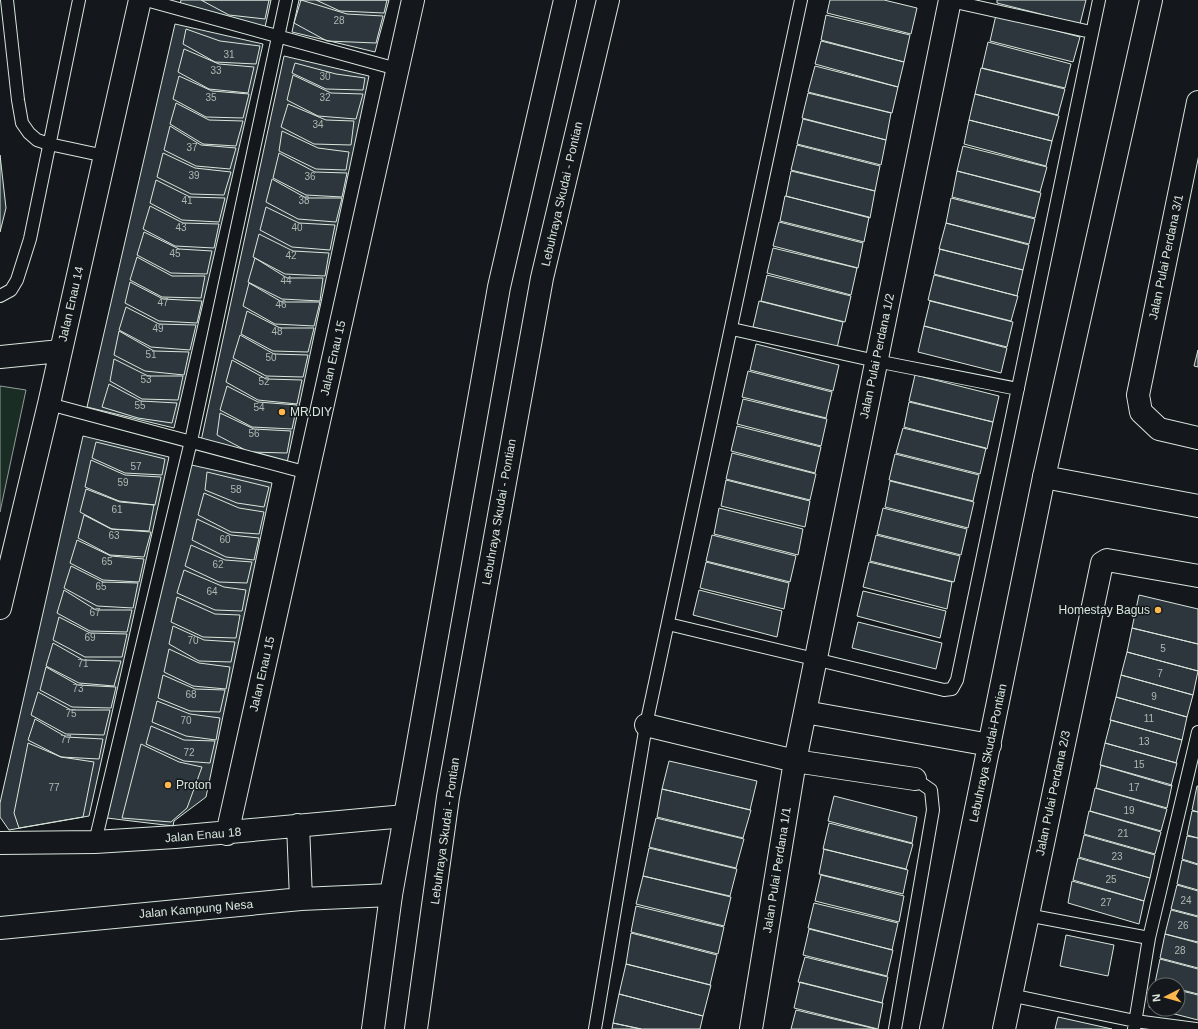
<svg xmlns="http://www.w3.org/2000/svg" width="1198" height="1029" viewBox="0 0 1198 1029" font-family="Helvetica,sans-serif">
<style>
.green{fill:#1a2d24;stroke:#939e99}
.building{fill:#2c363c;stroke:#d8e6dc}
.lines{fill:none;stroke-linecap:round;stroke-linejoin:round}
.service-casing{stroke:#d8e6dc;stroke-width:14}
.minor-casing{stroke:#d8e6dc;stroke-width:24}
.tertiary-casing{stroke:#d8e6dc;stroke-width:24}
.trunk-casing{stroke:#d8e6dc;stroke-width:24}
.service{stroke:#14181c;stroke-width:12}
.minor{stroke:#14181c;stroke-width:22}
.tertiary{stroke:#14181c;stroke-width:22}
.trunk{stroke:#14181c;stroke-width:22}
.poi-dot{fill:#ffb74d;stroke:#14181c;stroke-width:1.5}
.labels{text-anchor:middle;stroke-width:3;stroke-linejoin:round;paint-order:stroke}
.number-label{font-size:10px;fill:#adbab4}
.street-label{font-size:12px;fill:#d8e6dc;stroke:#14181c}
.poi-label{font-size:12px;fill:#d8e6dc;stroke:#14181c;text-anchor:start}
</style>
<rect width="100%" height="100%" fill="#14181c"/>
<!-- green -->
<path class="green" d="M0 386 26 390 0 512Z"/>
<!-- building -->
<path class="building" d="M181 0H271L265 27 180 4Z
M201 0H269L265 19 229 15Z
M299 0H389L375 52 292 32Z
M301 0 347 14 383 16 376 43 327 41 294 23Z
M316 0H387L384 13 340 11Z
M830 0H884L917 8 911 34 827 13Z
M997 0H1086L1080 24 997 3Z
M826 15 910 35 904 62 821 40Z
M996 15 1080 37 1073 62 990 41Z
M175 24 263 44 174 428 87 407Z
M186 29 220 41 260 46 256 64 215 62 183 44Z
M821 41 904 62 898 87 815 64Z
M988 42 1071 64 1065 88 982 68Z
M184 49 219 64 254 67 248 93 209 89 178 72Z
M284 56 369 76 287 463 201 441Z
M295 63 336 74 365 78 363 90 326 89 292 73Z
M815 66 898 87 892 113 808 92Z
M981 68 1065 89 1058 115 975 94Z
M293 75 331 93 363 94 356 119 318 116 287 100Z
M179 76 212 91 249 94 243 118 206 117 173 99Z
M808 93 891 113 886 140 802 118Z
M975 94 1059 116 1052 141 969 120Z
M176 103 209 120 243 121 236 146 203 144 170 124Z
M288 104 326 120 354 121 351 145 314 144 281 127Z
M803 119 886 140 881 165 797 144Z
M969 120 1052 141 1046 166 964 144Z
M170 126 201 145 236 148 230 169 196 166 164 150Z
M282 131 318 148 349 152 346 170 316 169 279 151Z
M797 145 880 166 875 191 791 170Z
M963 146 1047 167 1040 192 957 171Z
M163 153 195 168 231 172 224 195 191 194 157 177Z
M279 153 315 172 347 173 342 197 306 195 273 178Z
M0 155 6 208 0 232Z
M791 171 875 191 870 218 786 196Z
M957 171 1041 193 1035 218 952 197Z
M272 179 306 198H342L336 222 298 219 266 202Z
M156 180 190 197 225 198 219 222 182 220 150 203Z
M785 196 869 217 864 242 780 221Z
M951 198 1035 219 1029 244 946 223Z
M150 206 183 223 219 224 214 248 175 246 143 229Z
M266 207 299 223 335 225 330 250 292 247 260 230Z
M779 222 863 243 858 268 773 246Z
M946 223 1029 245 1023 270 939 249Z
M144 232 179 249 212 251 207 274 171 273 137 255Z
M259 234 293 251 329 253 325 276 285 274 253 257Z
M773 248 857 268 851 295 767 273Z
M940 249 1023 270 1017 296 934 274Z
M137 257 172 276H205L201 298 162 297 130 280Z
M255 258 287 278H323L320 301 282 299 248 282Z
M767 275 851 296 845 322 761 301Z
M934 275 1018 296 1011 321 928 300Z
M130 282 163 299 202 301 197 323 159 321 125 303Z
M249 283 282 302H320L314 326 275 324 243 306Z
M759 301 843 322 837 348 753 327Z
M930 301 1013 322 1007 347 924 326Z
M126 307 159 324 196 325 190 350 151 347 119 330Z
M247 311 280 328H314L308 352 273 351 241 334Z
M924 326 1007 348 1001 373 918 352Z
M119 331 154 351 189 352 184 375 145 371 114 355Z
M240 335 274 354 308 355 303 377 266 376 233 358Z
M756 344 839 365 833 391 750 370Z
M1198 350V367L1194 366Z
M114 359 148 376H183L178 400 142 399 110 381Z
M232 360 266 379 302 380 297 404 258 400 226 382Z
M748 371 832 392 826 418 742 397Z
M915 375 999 396 993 422 909 401Z
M109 384 141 401 177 403 172 423 138 418 102 407Z
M227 386 258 402 297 405 292 429 252 427 220 410Z
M743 399 827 419 821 446 737 424Z
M909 402 993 422 987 449 904 427Z
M220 413 254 429 291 431 287 453 249 452 217 435Z
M737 426 821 447 815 473 731 451Z
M903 428 986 448 980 474 896 453Z
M83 436 169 457 89 816 9 830 0 817V803Z
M96 442 165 459 162 475 125 473 92 458Z
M732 453 816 474 810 500 726 479Z
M895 454 979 475 973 501 889 480Z
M91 460 125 475 161 477 155 505 119 501 85 487Z
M187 464 272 483 206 797 174 821 173 826 107 818Z
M207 472 269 487 264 507 237 503 205 490Z
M726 480 810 501 805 527 721 506Z
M890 481 974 502 968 528 885 507Z
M86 489 120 502 154 505 149 531 112 529 80 512Z
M204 493 239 508 264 512 259 534 231 532 198 515Z
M719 508 803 529 798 555 714 534Z
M883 508 967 529 961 555 877 534Z
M84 515 111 529 151 532 144 557 110 555 78 538Z
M197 519 231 535 259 538 254 560 226 557 192 540Z
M712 535 796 556 790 582 706 561Z
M876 535 960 556 954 582 870 561Z
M77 540 111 556 144 559 139 582 103 580 70 563Z
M191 545 225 560 252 562 247 583 219 582 185 566Z
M706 562 789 583 784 609 700 588Z
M869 562 952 582 947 609 863 587Z
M71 566 103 582 138 583 133 608 97 606 64 588Z
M184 570 224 587 246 590 242 611 215 610 177 593Z
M64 590 96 610H132L127 632 90 631 57 613Z
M699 590 782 611 777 637 693 615Z
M863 591 946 611 940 638 857 616Z
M1139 595 1198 609V644L1132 628Z
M177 597 215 614 240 615 236 638 203 637 171 622Z
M59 617 90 633 127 634 122 657H85L53 640Z
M858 622 942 643 936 669 852 648Z
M173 626 204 640 235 642 231 662 199 661 169 644Z
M1132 628 1198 644V671L1127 652Z
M53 643 83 660 121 661 114 686 79 683 46 666Z
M169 649 199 663 230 667 226 689 193 686 164 672Z
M1127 652 1198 671 1193 695 1121 675Z
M46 667 78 685 116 687 111 708 72 707 40 690Z
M163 675 195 689 225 690 220 712 190 711 158 698Z
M1121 675 1193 695 1187 717 1116 697Z
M38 692 71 710H110L104 735 66 734 31 715Z
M1116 697 1187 717 1182 740 1110 720Z
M157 701 190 714 220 718 216 740 186 736 152 722Z
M35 719 66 737 103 739 99 759 61 757 28 740Z
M1111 720 1182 740 1176 763 1105 743Z
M151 726 184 740 215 741 210 763 184 761 146 744Z
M28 743 61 757 94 762 83 817 19 828 14 813Z
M1105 743 1177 763 1171 786 1100 765Z
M141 744 179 762 202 767 187 808 171 822 122 818Z
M669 761 757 781 750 810 662 789Z
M1101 765 1172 785 1167 808 1096 788Z
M1197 786H1198V812L1192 810Z
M1095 788 1167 809 1161 831 1090 811Z
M662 789 751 810 743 838 657 817Z
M834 796 917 817 912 843 828 821Z
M1089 811 1161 832 1155 854 1084 834Z
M1192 811 1198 812V838L1187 835Z
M656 818 744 839 736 868 649 847Z
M829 823 913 844 906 869 823 849Z
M1084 835 1155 855 1150 878 1079 857Z
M1187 836 1198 838V864L1182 859Z
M649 848 737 869 730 896 643 876Z
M824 849 908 870 903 894 819 874Z
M1078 858 1150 878 1144 901 1073 880Z
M1182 860 1198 865V890L1177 884Z
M821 875 904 896 899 922 815 901Z
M643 876 731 897 724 926 636 904Z
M1072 881 1144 901 1139 924 1068 903Z
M1177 885 1198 891V916L1171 909Z
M814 903 898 923 892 950 808 928Z
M636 906 724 927 718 954 631 932Z
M1171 910 1198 917V942L1165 934Z
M809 929 893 950 887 976 803 955Z
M631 933 717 955 710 985 626 964Z
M1165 934 1198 943V968L1160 958Z
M1066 935 1114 945 1108 976 1060 966Z
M805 957 888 977 882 1003 798 982Z
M1160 959 1198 969V994L1178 989V985L1155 983Z
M626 964 711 985 703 1016 619 994Z
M800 982 883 1003 878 1029 794 1008Z
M1154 983 1160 985H1154V1009L1149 1007Z
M1178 990 1198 995V1020L1155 1009H1178Z
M619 994 703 1016 700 1029H641L613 1023Z
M796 1010 876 1029H791Z
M1058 1017 1112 1029H1055Z
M613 1023 641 1029H612Z"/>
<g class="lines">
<defs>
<path id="service" d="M7 0 18 100 22 123 29 133 37 140 49 144 105 156
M146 0 397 69
M946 0 1091 32
M0 296 11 290 17 280 30 239 79 0
M732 329 876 361 1018 389
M49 404 308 473
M668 624 944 690 952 689 957 680 1099 0
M95 842 191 441 286 0
M1027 915 1149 938
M1010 995 1135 1021 1196 1029
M595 1029 646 725 801 0
M895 1029 933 810 931 790 915 779
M1134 1029 1149 938 1198 732"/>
<path id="minor" d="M1198 102 1138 395 1141 412 1159 429 1198 438
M0 357 60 351
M0 608 49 404 140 0
M805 712 990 745
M646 725 795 761 915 779
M298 825 301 899
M227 834 413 0
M0 843 95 842 175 837 405 816
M0 928 301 899 391 895
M751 1029 795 761 950 0
M931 1029 1044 477
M1004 1029 1102 563 1107 560 1198 576"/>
<path id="tertiary" d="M1151 0 1044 477 1198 506"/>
<path id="trunk" d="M373 1029 391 895 499 287 565 0
M416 1029 448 797 542 278 608 0"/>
</defs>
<!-- service casing -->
<use href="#service" class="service-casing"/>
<!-- minor casing -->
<use href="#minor" class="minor-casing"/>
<!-- tertiary casing -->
<use href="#tertiary" class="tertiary-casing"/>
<!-- trunk casing -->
<use href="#trunk" class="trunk-casing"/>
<!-- service -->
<use href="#service" class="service"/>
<!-- minor -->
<use href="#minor" class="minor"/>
<!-- tertiary -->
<use href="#tertiary" class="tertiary"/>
<!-- trunk -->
<use href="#trunk" class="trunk"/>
</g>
<!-- markers -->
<g class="poi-dot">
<circle cx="282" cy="412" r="4"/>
<circle cx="1158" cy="610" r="4"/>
<circle cx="168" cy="785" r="4"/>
</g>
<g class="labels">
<!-- number labels -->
<g class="number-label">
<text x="339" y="24">28</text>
<text x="229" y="58">31</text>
<text x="216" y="74">33</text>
<text x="325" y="80">30</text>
<text x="211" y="101">35</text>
<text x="325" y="101">32</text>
<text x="318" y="128">34</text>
<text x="192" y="151">37</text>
<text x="194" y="179">39</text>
<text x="310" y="180">36</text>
<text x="187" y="204">41</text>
<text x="304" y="204">38</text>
<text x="181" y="231">43</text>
<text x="297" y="231">40</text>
<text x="175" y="257">45</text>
<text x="291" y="259">42</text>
<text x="286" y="284">44</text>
<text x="163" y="306">47</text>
<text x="281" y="308">46</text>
<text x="158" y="332">49</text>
<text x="277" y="335">48</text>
<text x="151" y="358">51</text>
<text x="271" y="361">50</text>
<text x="146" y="383">53</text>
<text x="264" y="385">52</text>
<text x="140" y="409">55</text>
<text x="259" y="411">54</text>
<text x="254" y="437">56</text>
<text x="136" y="470">57</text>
<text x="123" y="486">59</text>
<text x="236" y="493">58</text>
<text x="117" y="513">61</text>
<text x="114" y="539">63</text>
<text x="225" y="543">60</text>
<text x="107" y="565">65</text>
<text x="218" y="568">62</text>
<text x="101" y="590">65</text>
<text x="212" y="595">64</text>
<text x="95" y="616">67</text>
<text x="90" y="641">69</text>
<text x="193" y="644">70</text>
<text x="1163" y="652">5</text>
<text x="83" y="667">71</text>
<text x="1160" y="677">7</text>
<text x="78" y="692">73</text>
<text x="191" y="698">68</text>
<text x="1154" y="700">9</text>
<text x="71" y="717">75</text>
<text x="1149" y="722">11</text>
<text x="186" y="724">70</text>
<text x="66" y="743">77</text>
<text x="1144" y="745">13</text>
<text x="189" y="756">72</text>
<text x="1139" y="768">15</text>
<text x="54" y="791">77</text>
<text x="1134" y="791">17</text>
<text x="1129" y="814">19</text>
<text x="1123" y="837">21</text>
<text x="1117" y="860">23</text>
<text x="1111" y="883">25</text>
<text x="1186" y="904">24</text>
<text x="1106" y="906">27</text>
<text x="1183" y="929">26</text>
<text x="1180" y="954">28</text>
</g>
<!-- street labels -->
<g class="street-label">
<text transform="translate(562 194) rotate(-77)" y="4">Lebuhraya Skudai - Pontian</text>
<text transform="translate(1166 257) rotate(-78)" y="4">Jalan Pulai Perdana 3/1</text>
<text transform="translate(71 304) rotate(-77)" y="4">Jalan Enau 14</text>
<text transform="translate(877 356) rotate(-78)" y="4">Jalan Pulai Perdana 1/2</text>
<text transform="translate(333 358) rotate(-77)" y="4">Jalan Enau 15</text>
<text transform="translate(499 512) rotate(-80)" y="4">Lebuhraya Skudai - Pontian</text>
<text transform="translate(262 674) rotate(-77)" y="4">Jalan Enau 15</text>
<text transform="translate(988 753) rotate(-78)" y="4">Lebuhraya Skudai-Pontian</text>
<text transform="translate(1053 793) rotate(-78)" y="4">Jalan Pulai Perdana 2/3</text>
<text transform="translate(445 831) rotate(-82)" y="4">Lebuhraya Skudai - Pontian</text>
<text transform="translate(203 835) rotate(-5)" y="4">Jalan Enau 18</text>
<text transform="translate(777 870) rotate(-81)" y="4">Jalan Pulai Perdana 1/1</text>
<text transform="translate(196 909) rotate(-5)" y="4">Jalan Kampung Nesa</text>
</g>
<!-- poi labels -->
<g class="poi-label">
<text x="290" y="416">MR.DIY</text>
<text x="1150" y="614" text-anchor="end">Homestay Bagus</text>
<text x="176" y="789">Proton</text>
</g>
</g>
<!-- north arrow -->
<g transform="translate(1166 997) rotate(264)"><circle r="19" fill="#14181c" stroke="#626a69"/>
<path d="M0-3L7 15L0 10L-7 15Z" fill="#ffb74d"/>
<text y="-6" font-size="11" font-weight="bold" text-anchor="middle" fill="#d8e6dc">N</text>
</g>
</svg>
